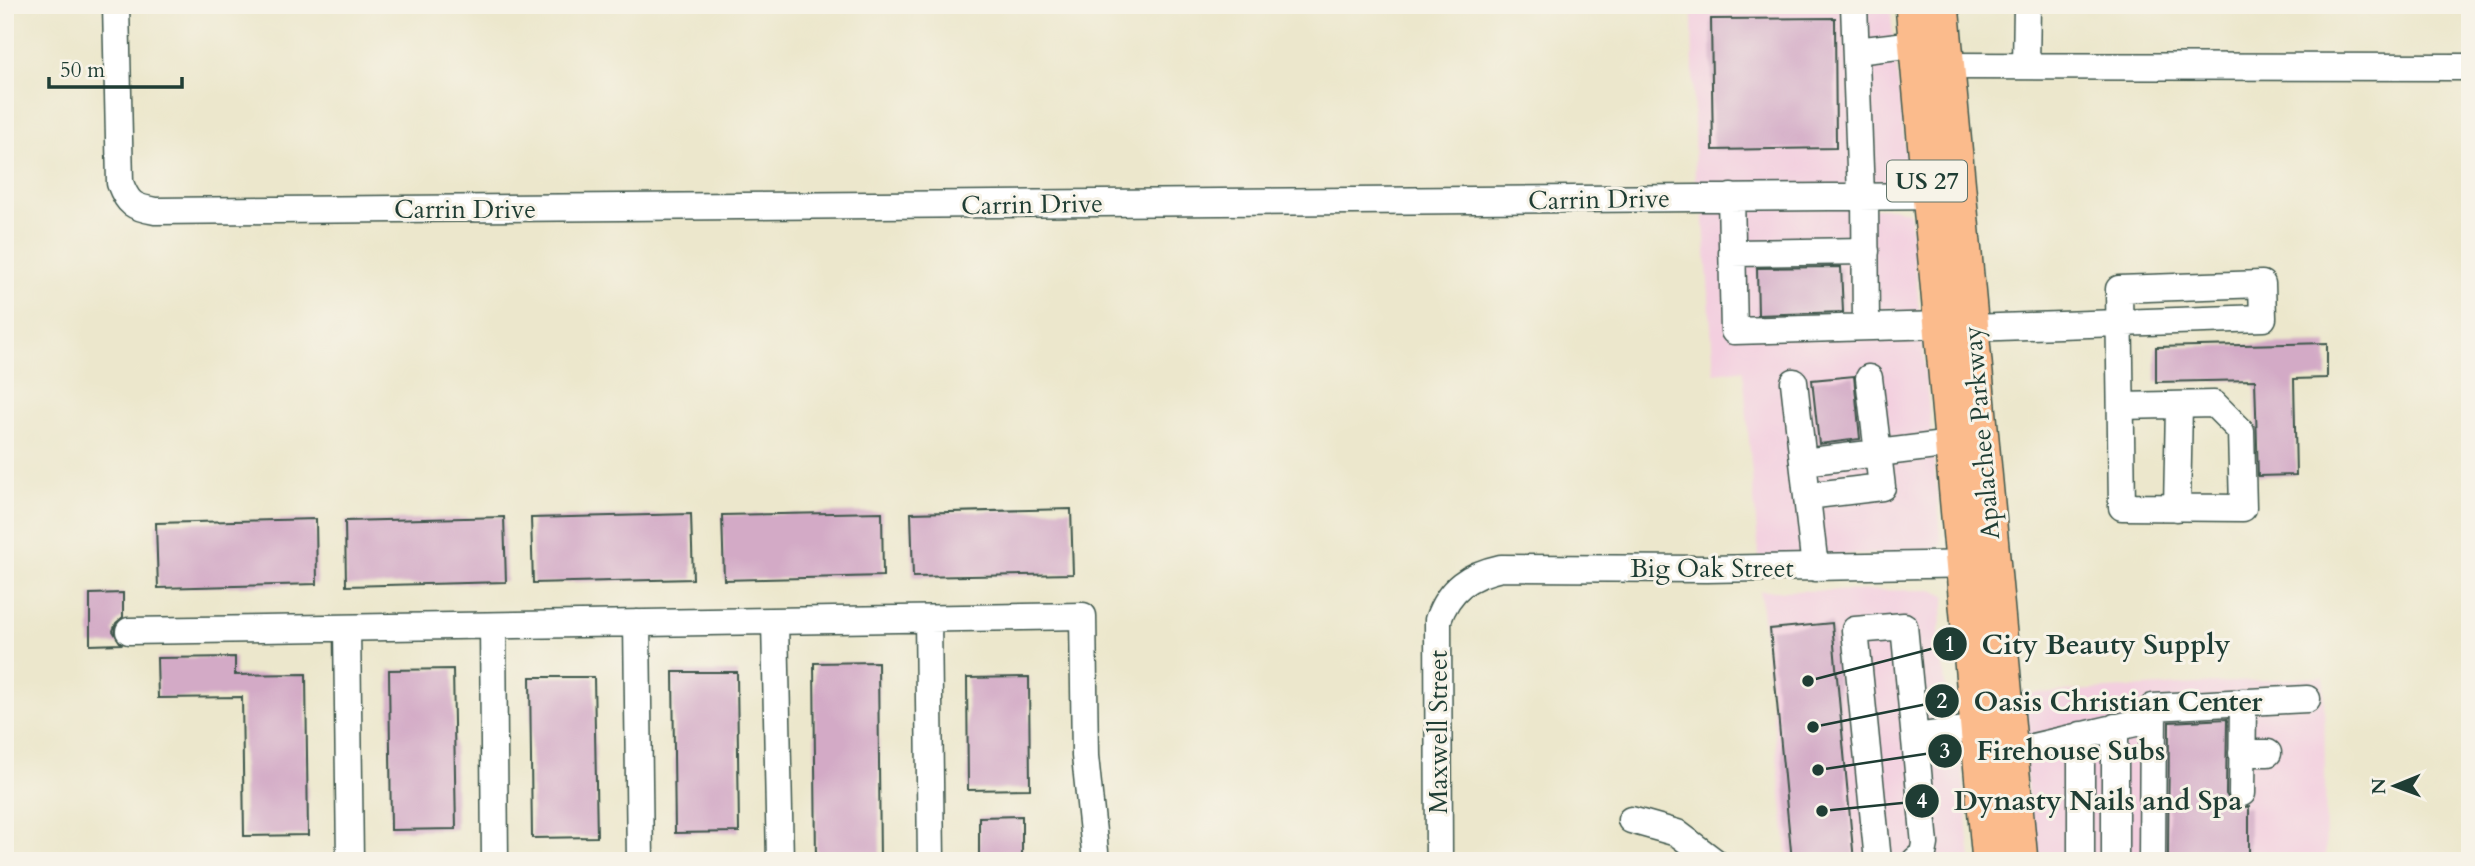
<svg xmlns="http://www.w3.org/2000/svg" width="2475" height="866" viewBox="0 0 2475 866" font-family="Cardo,serif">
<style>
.built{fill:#f3cfdf}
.building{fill:#d3aac6}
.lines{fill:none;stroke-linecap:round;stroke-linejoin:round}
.minor-casing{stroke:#3e564b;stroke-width:29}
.major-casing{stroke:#3e564b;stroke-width:36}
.minor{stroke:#fff;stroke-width:26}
.major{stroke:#fbbb8c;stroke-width:33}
.labels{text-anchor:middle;stroke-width:6;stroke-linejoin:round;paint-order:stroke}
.shield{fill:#f7f3e8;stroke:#60746a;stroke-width:2}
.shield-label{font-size:24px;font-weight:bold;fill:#1f3d34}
.street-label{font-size:26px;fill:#1f3d34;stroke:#f7f3e8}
.leader{fill:none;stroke:#1f3d34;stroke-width:2.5}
.callout-dot{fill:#1f3d34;stroke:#f7f3e8;stroke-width:2.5}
.mark-label{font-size:21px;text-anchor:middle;font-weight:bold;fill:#fff}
.callout-label{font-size:28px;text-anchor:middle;font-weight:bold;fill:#1f3d34;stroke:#f7f3e8;stroke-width:6;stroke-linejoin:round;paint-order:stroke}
</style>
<rect width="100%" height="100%" fill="#f7f3e8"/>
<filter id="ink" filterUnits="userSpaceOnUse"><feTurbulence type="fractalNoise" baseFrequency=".0143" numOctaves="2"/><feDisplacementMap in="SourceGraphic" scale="14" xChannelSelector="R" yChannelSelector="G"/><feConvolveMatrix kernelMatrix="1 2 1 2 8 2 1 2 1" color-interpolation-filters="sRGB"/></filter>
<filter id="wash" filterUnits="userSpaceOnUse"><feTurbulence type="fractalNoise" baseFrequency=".00686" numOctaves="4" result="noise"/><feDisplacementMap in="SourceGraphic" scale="28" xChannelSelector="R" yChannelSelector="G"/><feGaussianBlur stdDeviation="1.57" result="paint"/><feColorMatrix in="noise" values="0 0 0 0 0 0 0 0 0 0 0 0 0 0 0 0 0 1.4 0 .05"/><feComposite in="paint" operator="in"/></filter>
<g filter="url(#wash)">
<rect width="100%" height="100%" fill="#ece7cc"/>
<!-- built -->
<path class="built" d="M1773 5H1890L1908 179 1892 187 1695 186 1692 13H1772Z
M1703 207 1896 208 1910 213 1942 545 1936 552 1759 557 1743 370 1714 373Z
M1933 590 1946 596 1939 630 1948 710 1961 755 1971 861H1788L1760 591Z
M2324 677 2326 861H2035L2017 694Z"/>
<g id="blocks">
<!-- building -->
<path class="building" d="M1835 18 1836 148 1713 150 1711 19Z
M1841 267 1843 312 1758 315 1757 268Z
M2327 343V378L2294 379 2296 475 2258 476 2255 380 2156 382V347Z
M1854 376 1860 439 1819 444 1812 380Z
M1071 509 1073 574 913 577 911 513Z
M882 512 883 576 724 580 722 515Z
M691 514 693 579 533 583 531 518Z
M504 517 506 582 346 586 345 521Z
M316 519 317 584 158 588 156 523Z
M123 593V617L116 623 113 631 121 644 90 645V594Z
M1832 623 1854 861H1792L1770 629Z
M235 657V675L306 674 308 835 244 836 242 697 158 698 157 658Z
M878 662 880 861H816L814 663Z
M453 669 456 829 391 830 389 670Z
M673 672H737L739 832 675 833Z
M530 677H594L597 837 532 838Z
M1029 677 1030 789 968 790 967 678Z
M2227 719 2226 794 2233 806 2249 807V861H2168L2169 722Z
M1022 816V861H979V817Z"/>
</g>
</g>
<g filter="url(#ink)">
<use href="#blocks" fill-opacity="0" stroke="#3e564b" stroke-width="2"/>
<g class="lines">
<defs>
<path id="minor" d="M116 5 120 183C128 204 133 207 155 211L1948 196
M1854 5 1861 196
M1856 51 1915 44
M1948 66 2470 67
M2026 66 2027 5
M1865 196 1866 327
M1731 197 1734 331 1941 325
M1732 253 1866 251
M1971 328 2263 318 2262 284 2119 289C2120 362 2121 435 2122 507L2243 508 2241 431 2214 404 2121 406
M1794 382 1815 568
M1803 462 1952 444
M1807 496 1882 487 1869 378
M2177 508 2179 405
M928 619 931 861
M775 621 780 861
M637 623 640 861
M493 626 495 861
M347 628 350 861
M129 631 1083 616 1085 756 1096 861
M2115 727V861
M2081 735V861
M1915 737 1978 728
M2011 752 2153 719
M2242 753H2268
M2242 793 2243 702
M1631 820 1677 833 1714 861
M1439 861 1438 620C1449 588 1469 575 1501 568L1707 569 1980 564
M1878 861 1855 630 1904 626 1925 844 1923 854 1915 861
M2152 861 2153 707 2307 699"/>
<path id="major" d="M1912 5 1989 861
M1942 5 2021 861"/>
</defs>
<!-- minor casing -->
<use href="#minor" class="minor-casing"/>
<!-- major casing -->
<use href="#major" class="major-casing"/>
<!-- minor -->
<use href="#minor" class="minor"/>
<!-- major -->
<use href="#major" class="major"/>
</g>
</g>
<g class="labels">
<!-- shield labels -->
<rect class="shield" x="1887" y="160.5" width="80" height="41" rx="5"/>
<g class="shield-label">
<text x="1927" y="189">US 27</text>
</g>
<!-- street labels -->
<g class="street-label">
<text transform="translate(1599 199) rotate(-1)" y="9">Carrin Drive</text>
<text transform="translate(1032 204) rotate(-1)" y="9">Carrin Drive</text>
<text x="465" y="218">Carrin Drive</text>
<text transform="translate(1981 433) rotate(-95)" y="9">Apalachee Parkway</text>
<text x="1712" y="577">Big Oak Street</text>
<text transform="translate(1438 732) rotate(-90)" y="9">Maxwell Street</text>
</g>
</g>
<!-- callouts -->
<path class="leader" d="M1808 681L1950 644M1813 727L1942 701M1818 770L1945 751M1822 811L1922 801"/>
<g class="callout-dot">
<circle cx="1808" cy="681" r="7"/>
<circle cx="1813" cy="727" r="7"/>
<circle cx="1818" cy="770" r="7"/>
<circle cx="1822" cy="811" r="7"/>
<circle cx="1950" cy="644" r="18"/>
<circle cx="1942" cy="701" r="18"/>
<circle cx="1945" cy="751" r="18"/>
<circle cx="1922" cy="801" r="18"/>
</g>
<g class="mark-label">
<text x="1950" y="651">1</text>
<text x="1942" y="708">2</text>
<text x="1945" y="758">3</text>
<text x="1922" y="808">4</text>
</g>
<g class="callout-label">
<text x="2106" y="654">City Beauty Supply</text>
<text x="2118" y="711">Oasis Christian Center</text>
<text x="2071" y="760">Firehouse Subs</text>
<text x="2098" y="810">Dynasty Nails and Spa</text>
</g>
<!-- margin -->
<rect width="2475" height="866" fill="none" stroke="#f7f3e8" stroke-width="28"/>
<!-- north arrow -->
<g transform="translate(2395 786) rotate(269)" stroke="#f7f3e8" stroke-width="5" paint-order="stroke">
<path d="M0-5L12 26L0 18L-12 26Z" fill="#1f3d34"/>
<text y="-10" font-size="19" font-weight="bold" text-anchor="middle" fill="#1f3d34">N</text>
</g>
<!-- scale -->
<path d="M49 77v10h133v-10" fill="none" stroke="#1f3d34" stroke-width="3.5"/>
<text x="60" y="77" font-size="21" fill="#1f3d34" stroke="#f7f3e8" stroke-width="5" paint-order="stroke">50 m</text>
</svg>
